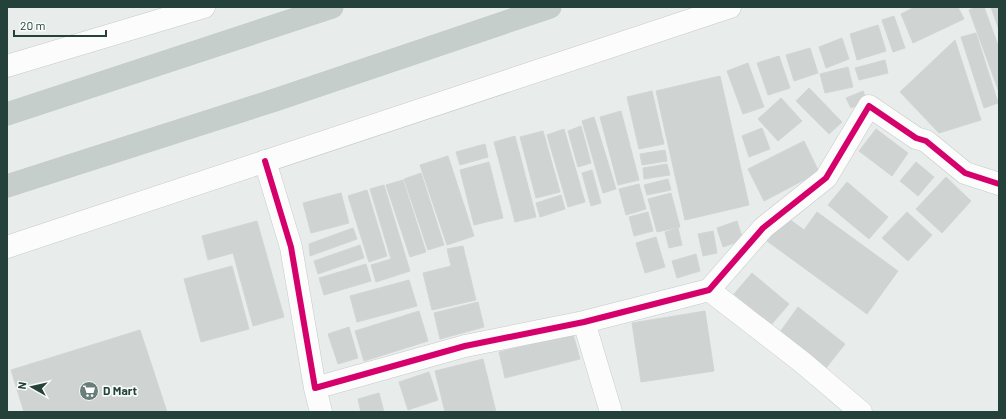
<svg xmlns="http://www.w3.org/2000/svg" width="1006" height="419" viewBox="0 0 1006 419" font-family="Barlow,sans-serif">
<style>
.building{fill:#cfd4d2;stroke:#d1d6d4}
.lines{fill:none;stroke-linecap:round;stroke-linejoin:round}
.minor-casing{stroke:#c5cac8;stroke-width:23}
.tertiary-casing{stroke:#c5cac8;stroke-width:23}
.trunk-casing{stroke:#c3ccc9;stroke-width:23}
.minor{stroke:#fcfcfc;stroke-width:22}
.tertiary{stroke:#fcfcfc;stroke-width:22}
.trunk{stroke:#c6cecc;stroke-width:22}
.cycleway-casing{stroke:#f7fbf9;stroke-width:8}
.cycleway{stroke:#d6006c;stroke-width:6}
.labels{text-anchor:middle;stroke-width:3.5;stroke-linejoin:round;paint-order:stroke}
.poi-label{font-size:12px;font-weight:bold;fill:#24423a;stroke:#f7fbf9;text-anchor:start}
</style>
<rect width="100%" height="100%" fill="#e8edeb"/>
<!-- building -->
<path class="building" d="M915 7H958L964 19 913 43 901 14Z
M976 7H984L999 48V92L969 10Z
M991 7H999V30Z
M894 16 905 48 893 52 882 20Z
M878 25 886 51 857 60 850 34Z
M976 33 998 103 984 108 961 37Z
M842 38 849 59 826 68 819 47Z
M955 40 981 120 939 133 900 92Z
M810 48 818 73 794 81 786 55Z
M779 56 790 88 768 95 757 63Z
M885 60 888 73 859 80 855 68Z
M748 63 764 107 743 114 727 71Z
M848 67 853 87 825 93 820 74Z
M720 76 749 205 685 220 656 91Z
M809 88 842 122 829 134 796 101Z
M652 91 664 144 639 149 627 97Z
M863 91 867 101 851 108 846 98Z
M781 98 802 121 778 141 758 119Z
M621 111 639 180 618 185 600 117Z
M594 117 616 189 603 193 582 121Z
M581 126 591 163 578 167 568 131Z
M762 128 770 149 749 157 742 136Z
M564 129 585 202 568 207 547 135Z
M876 129 908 153 892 176 859 151Z
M543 131 560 192 536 198 520 137Z
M515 136 536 217 515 222 494 142Z
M804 141 819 172 764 201 748 169Z
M485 144 488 157 460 165 456 152Z
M665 150 667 161 642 165 640 154Z
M448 156 474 236 447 245 420 165Z
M489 162 503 218 474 225 460 170Z
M916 162 934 177 918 196 900 181Z
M667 164 670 175 644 179 643 168Z
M592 170 601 203 591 206 582 173Z
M421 173 444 245 428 250 404 179Z
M946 177 971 201 942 233 916 209Z
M668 179 671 190 647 195 644 185Z
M403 180 426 252 410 257 386 185Z
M847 182 888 217 869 239 828 205Z
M639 184 646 209 626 215 619 189Z
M384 185 410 271 376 282 371 265 391 259 370 189Z
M367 190 387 256 369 262 348 196Z
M341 193 349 223 311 233 303 203Z
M671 193 680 227 657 232 648 199Z
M561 195 565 209 540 217 536 203Z
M648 212 653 231 634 236 629 217Z
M817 212 898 271 867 314 767 241 785 216 804 230Z
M907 212 932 235 908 261 882 238Z
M257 221 284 317 253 326 233 253 208 260 202 236Z
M737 221 743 240 723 247 717 228Z
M353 228 357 239 310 256 309 244Z
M678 228 682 245 669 248 665 232Z
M713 231 717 253 703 256 698 234Z
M656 237 665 267 645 273 636 243Z
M360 245 364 258 318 274 314 261Z
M463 246 476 300 432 310 423 273 451 266 447 249Z
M696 254 700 271 677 278 672 261Z
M366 264 371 281 324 295 319 278Z
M232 266 249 329 201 342 184 279Z
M752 273 789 304 771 325 734 294Z
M409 280 417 306 357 322 350 296Z
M478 302 484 327 440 339 434 313Z
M798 307 845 344 826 368 780 332Z
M419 311 428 341 364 361 355 331Z
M705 311 714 371 641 382 632 323Z
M349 327 358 358 338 364 328 334Z
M140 330 167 412H24L11 370Z
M573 334 580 359 505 378 499 352Z
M483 359 496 412H445L435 371Z
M429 372 438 400 408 410 399 382Z
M379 393 384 412H361L358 399Z"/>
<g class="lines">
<defs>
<path id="minor" d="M265 161 291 247 315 388 465 346 584 322 709 290 763 228 826 178 869 106 916 138 926 141 965 173 999 184
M709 290 802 362 861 412
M584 322 611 412
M315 388 321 412"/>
<path id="tertiary" d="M7 66 204 7
M7 247 730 7"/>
<path id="trunk" d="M7 114 332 7
M7 186 275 100 550 7"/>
</defs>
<!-- minor casing -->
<use href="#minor" class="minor-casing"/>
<!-- tertiary casing -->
<use href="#tertiary" class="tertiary-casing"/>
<!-- trunk casing -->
<use href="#trunk" class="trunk-casing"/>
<!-- minor -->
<use href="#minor" class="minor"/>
<!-- tertiary -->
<use href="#tertiary" class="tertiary"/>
<!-- trunk -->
<use href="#trunk" class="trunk"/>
<defs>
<path id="cycleway" d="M265 161 291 247 315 388 465 346 584 322 709 290 763 228 826 178 869 106 916 138 926 141 965 173 999 184"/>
</defs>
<!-- cycleway casing -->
<use href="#cycleway" class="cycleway-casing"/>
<!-- cycleway -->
<use href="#cycleway" class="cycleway"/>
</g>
<!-- icons -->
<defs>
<symbol id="supermarket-disc" viewBox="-11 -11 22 22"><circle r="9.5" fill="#697e78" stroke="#f7fbf9"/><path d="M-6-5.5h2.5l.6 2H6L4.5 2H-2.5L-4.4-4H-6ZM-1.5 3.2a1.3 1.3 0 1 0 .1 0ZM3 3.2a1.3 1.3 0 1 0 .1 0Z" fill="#fff"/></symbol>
</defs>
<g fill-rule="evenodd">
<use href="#supermarket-disc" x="78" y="380" width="22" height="22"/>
</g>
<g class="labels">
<!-- poi labels -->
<g class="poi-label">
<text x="103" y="395">D Mart</text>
</g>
</g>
<!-- border -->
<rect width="1006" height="419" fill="none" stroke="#24423a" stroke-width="16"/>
<!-- north arrow -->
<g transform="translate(32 387) rotate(278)" stroke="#f7fbf9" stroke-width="3" paint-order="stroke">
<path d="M0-3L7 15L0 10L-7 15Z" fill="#24423a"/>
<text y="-6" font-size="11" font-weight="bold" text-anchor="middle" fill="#24423a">N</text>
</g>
<!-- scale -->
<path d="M14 30v6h92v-6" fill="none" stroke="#24423a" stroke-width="2"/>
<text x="20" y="30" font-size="12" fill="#24423a" stroke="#f7fbf9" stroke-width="3" paint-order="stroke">20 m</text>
</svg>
